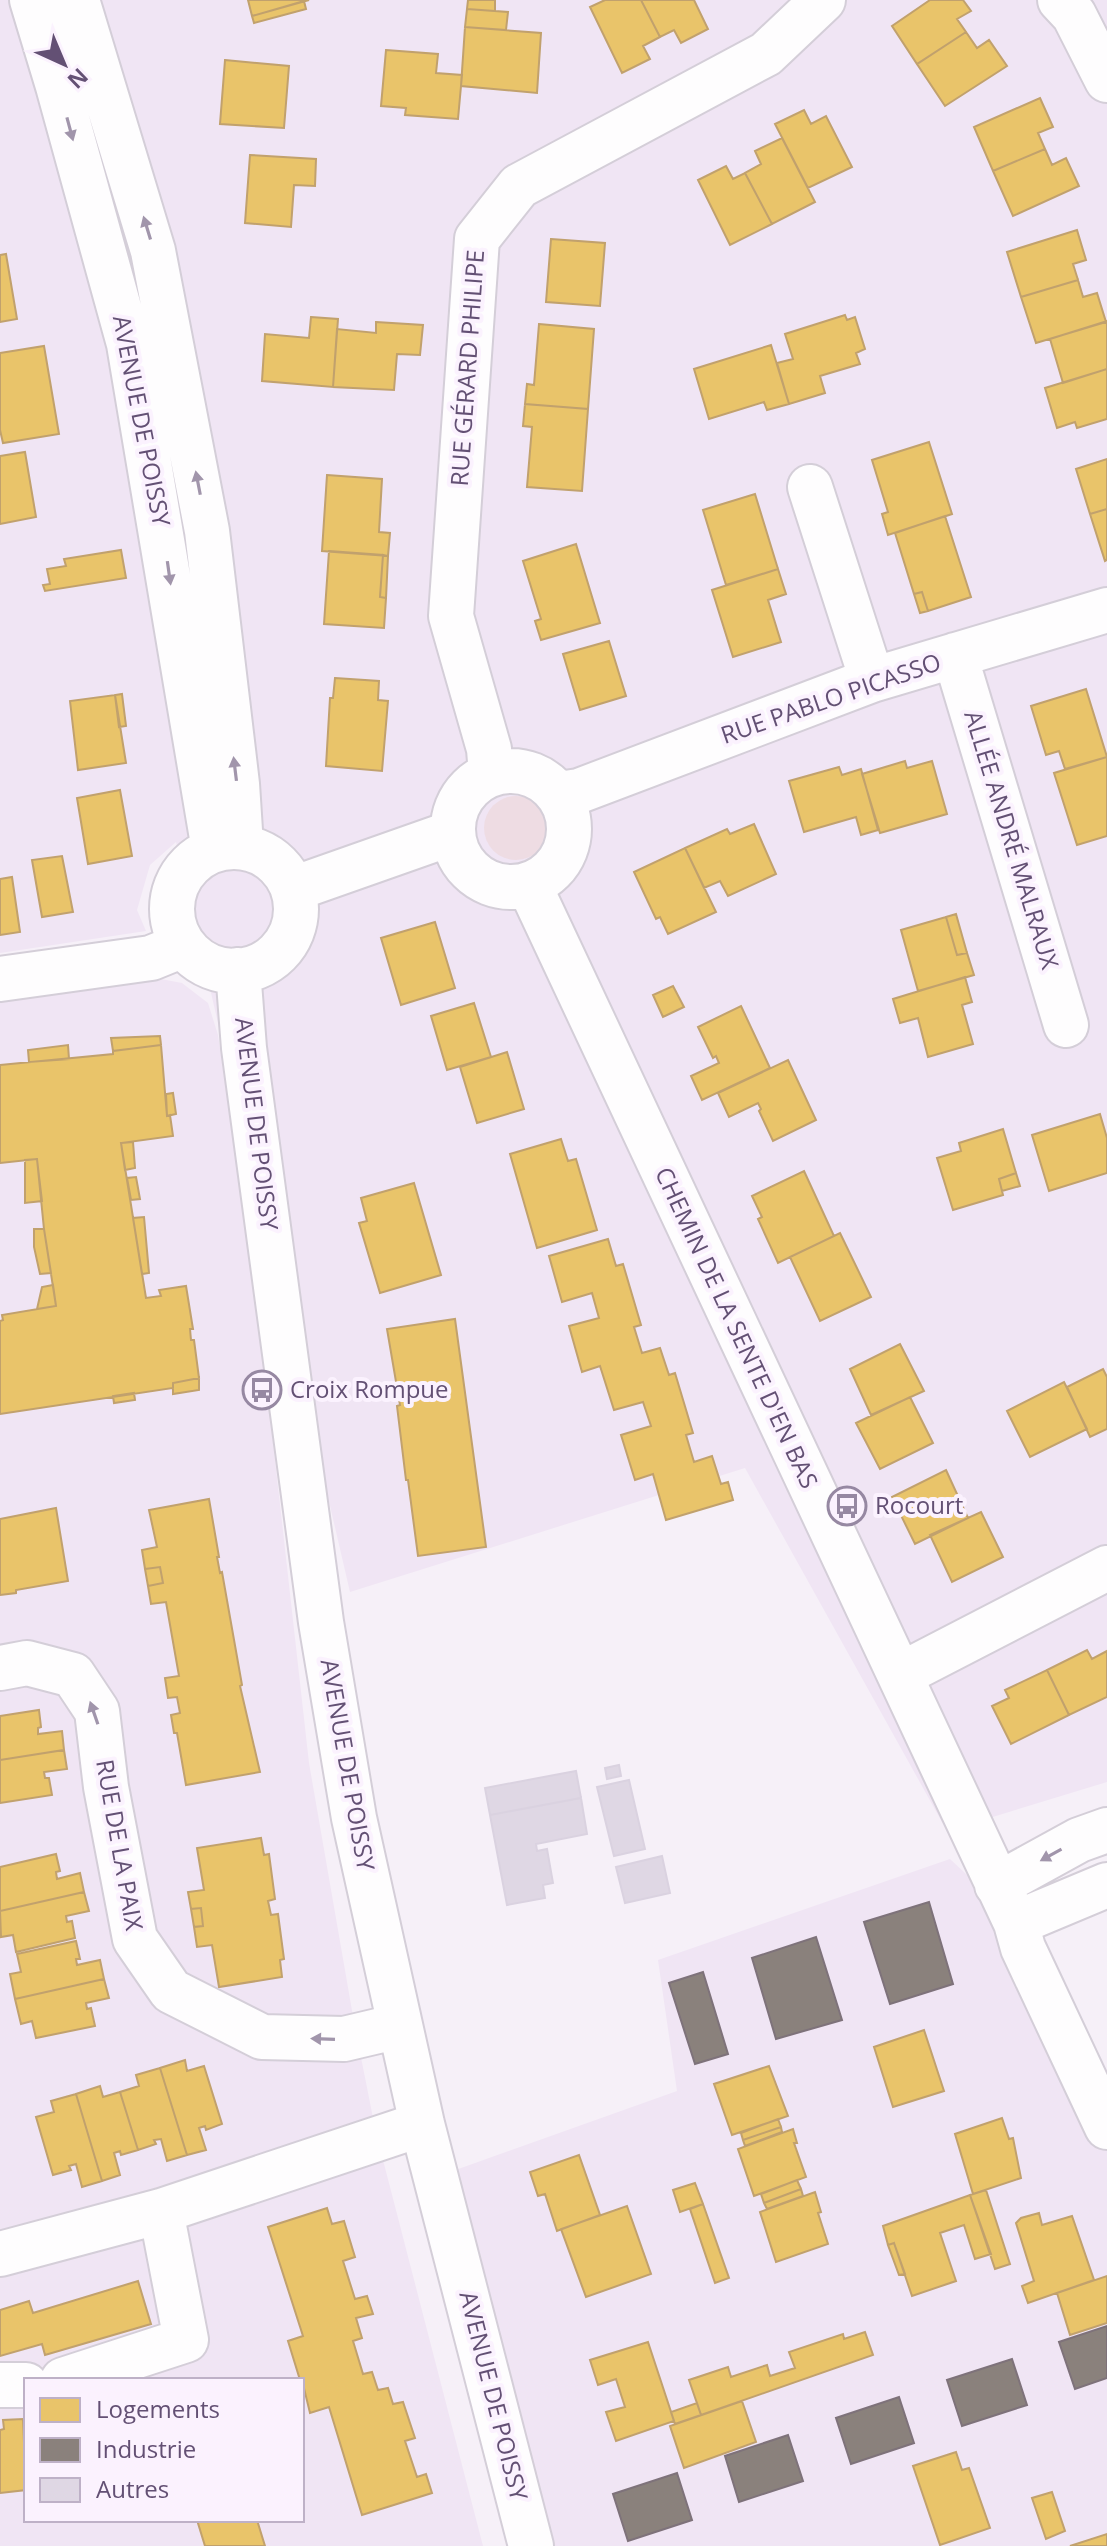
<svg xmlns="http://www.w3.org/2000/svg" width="1107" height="2546" viewBox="0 0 1107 2546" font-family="'Open Sans',sans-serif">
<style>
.residential{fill:#f0e5f4;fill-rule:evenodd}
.green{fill:#eedce3}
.homes{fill:#e9c46a;stroke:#c1a16d;stroke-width:2}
.industry{fill:#8a817c;stroke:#7e727a;stroke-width:2}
.building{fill:#dfd7e4;stroke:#dad2e0;stroke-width:2}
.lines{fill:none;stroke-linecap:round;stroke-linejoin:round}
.minor-casing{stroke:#d4ced8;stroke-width:48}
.minor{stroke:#fefdfe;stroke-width:44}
.oneway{fill:#a195ab}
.labels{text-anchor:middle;stroke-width:8;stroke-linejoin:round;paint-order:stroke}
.street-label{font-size:24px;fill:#635074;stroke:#fbf2fe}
.poi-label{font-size:24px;fill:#635074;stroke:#fbf2fe;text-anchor:start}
</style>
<rect width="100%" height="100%" fill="#f6f0f8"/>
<!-- residential -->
<path class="residential" d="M0 0H1107V1782L947 1831 745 1468 350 1592 176 842 150 865 137 910 146 931 0 953Z
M145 976 182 983 208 1003 218 1035 260 1326 309 1763 354 2022 376 2133 483 2546H0V979ZM26 2380H302V2520H26Z
M950 1859 997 1903 1107 2140V2546H531L436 2177 677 2091 658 1960Z"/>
<!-- green -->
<path class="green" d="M484 828a32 32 0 1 1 64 0a32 32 0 1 1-64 0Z"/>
<!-- homes -->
<path class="homes" d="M248 0H309L252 16Z
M468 0H495V11L467 9Z
M605 0H641L660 37 643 46 650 59 622 73 590 7Z
M641 0H694L708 29 681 43 674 30 660 37Z
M930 0H963L971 11 957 19 966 32 917 64 892 26Z
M304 1 306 9 254 23 252 16Z
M467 9 508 12 506 30 465 27Z
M465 27 541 33 537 93 461 86Z
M966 32 977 48 989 40 1007 66 945 106 917 64Z
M386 50 438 54 436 73 462 75 458 119 405 115 406 108 381 106Z
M225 60 289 66 284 128 220 124Z
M1040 98 1053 127 1038 133 1045 149 993 171 974 127Z
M804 110 811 124 826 116 852 167 808 188 775 124Z
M782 138 815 202 772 224 745 173 761 164 755 151Z
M1045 149 1052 165 1066 158 1079 186 1013 216 993 171Z
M250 155 316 159 315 186 294 185 291 227 245 223Z
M726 166 733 179 745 173 772 224 730 245 698 180Z
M1077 230 1086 260 1073 264 1078 280 1021 297 1007 252Z
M551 239 605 243 600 306 546 302Z
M6 254 17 319 0 322V255Z
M1078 280 1083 297 1097 293 1106 322 1036 343 1021 297Z
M845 315 847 320 855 317 865 349 856 353 860 364 820 376 825 393 789 404 777 363 793 359 785 334Z
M311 317 338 319 333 387 262 381 265 334 309 338Z
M1107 321V369L1063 383 1050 339Z
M376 322 423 325 420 355 397 354 394 390 333 387 337 329 376 333Z
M539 324 594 329 588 409 525 404 527 384 534 385Z
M771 345 789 404 767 410 764 402 709 419 694 369Z
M44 346 59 434 3 443 0 430V353Z
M1107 369V419L1077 428 1075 422 1057 428 1045 388Z
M525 404 588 409 582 491 527 487 532 427 523 426Z
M929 442 952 514 888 535 882 514 888 512 872 460Z
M25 452 36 517 0 524V456Z
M1107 459V509L1090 514 1076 469Z
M327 475 382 479 379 532 390 533 388 556 322 551Z
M755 494 778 569 726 585 703 510Z
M1107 509V560L1105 561 1090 514Z
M945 516 971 597 928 611 922 592 914 594 895 533Z
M576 544 600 623 541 640 535 621 541 619 523 561Z
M121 550 126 578 45 591 43 585 50 584 47 569 66 566 64 559Z
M329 551 383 555 380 597 386 598 384 628 324 624Z
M383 555 388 556 386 598 380 597Z
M778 569 786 594 768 600 781 642 733 657 712 590Z
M922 592 928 611 920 613 914 594Z
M609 641 626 696 580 710 563 654Z
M335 678 379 681 378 700 388 701 382 771 326 766 330 698H333Z
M1086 689 1107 757 1065 769 1059 751 1046 755 1031 706Z
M122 694 126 726 119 727 115 695Z
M115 695 126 763 78 770 70 701Z
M1107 757V836L1077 845 1054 773Z
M905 761 907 768 932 761 947 814 880 833 862 774Z
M839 767 842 775 861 769 878 830 861 835 856 817 804 832 789 781Z
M120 790 132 856 88 864 77 798Z
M754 824 776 874 728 896 720 881 704 888 685 848 727 829 730 834Z
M685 848 716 912 668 934 660 917 656 919 634 872Z
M62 856 73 912 42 917 32 860Z
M12 877 20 932 0 935V879Z
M956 914 967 953 957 955 946 917Z
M946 917 957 955 967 953 974 975 918 991 901 930Z
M435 922 455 988 401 1005 381 938Z
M965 977 972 1002 962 1005 973 1044 928 1057 918 1018 900 1023 893 999Z
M673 986 684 1007 663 1017 653 995Z
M474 1003 491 1057 447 1070 431 1016Z
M741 1006 770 1068 702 1100 691 1076 719 1063 716 1056 713 1058 698 1027Z
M160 1036 161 1045 113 1051 111 1038Z
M68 1045 69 1059 29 1062 28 1050Z
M161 1045 167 1116 170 1115 173 1136 121 1143 146 1298 161 1296 159 1290 186 1286 193 1329H190L191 1340H194L199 1378 173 1383V1388L0 1414V1321L3 1320 2 1315 56 1306 44 1229 37 1159 0 1163V1065L113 1054V1051Z
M507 1052 524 1109 477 1123 460 1067Z
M788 1060 816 1120 773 1141 759 1111 761 1109 758 1103 729 1117 718 1093Z
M173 1093 176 1114 167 1116 166 1094Z
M1100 1114 1107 1138V1173L1049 1191 1032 1135Z
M1003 1129 1016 1173 999 1179 1003 1195 953 1210 937 1158 961 1151 959 1143Z
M561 1139 568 1161 576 1159 597 1230 537 1248 510 1154Z
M133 1142 135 1168 125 1170 121 1143Z
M37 1159 42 1201 25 1203V1160Z
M804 1171 834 1236 778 1263 758 1219 762 1217 752 1196Z
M1016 1173 1020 1186 1002 1191 999 1179Z
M136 1177 140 1199 131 1200 127 1178Z
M414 1183 441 1275 380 1293 359 1223 367 1221 361 1198Z
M144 1217 149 1273 142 1274 133 1218Z
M34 1229H44L51 1273 40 1274 34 1247Z
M840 1233 871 1297 820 1321 790 1257Z
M608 1239 616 1266 623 1264 641 1325 634 1327 642 1353 660 1348 669 1375 675 1373 693 1433 686 1435 694 1462 712 1456 721 1484 728 1482 733 1500 666 1520 653 1474 635 1480 621 1435 651 1426 643 1402 614 1410 600 1366 582 1372 569 1326 599 1318 592 1293 562 1302 549 1256Z
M53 1285 56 1306 37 1309 42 1287Z
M455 1319 486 1547 418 1556 408 1480H406L397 1406 400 1405 387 1329Z
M900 1344 924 1391 871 1415 850 1369Z
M1103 1369 1107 1377V1429L1090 1437 1067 1387Z
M199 1378V1390L173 1394V1383Z
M1064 1382 1087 1429 1030 1457 1007 1411Z
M134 1393 135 1400 114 1403 113 1396Z
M910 1397 933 1443 880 1469 856 1423Z
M946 1470 968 1518 915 1544 892 1497Z
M209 1499 219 1557H217L220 1573 222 1572 242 1685 240 1686 260 1772 186 1785 177 1733H174L171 1715 180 1713 177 1697 168 1698 165 1678 179 1676 166 1602 151 1604 148 1586 163 1583 160 1567 145 1569 142 1550 157 1547 149 1510Z
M56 1508 68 1581 16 1590V1593L0 1595V1519Z
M981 1512 1003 1557 952 1582 930 1535Z
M160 1567 163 1583 148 1586 145 1569Z
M1087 1650 1092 1659 1107 1651V1697L1069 1715 1047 1670Z
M1047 1670 1069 1715 1011 1744 992 1706 1009 1698 1005 1690Z
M39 1710 41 1727 38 1728V1734L62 1731 64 1750 0 1760V1716Z
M64 1750 67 1769 44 1772 45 1778H49L52 1795 0 1803V1760Z
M261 1838 264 1855 269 1854 275 1899 268 1901 271 1915 278 1914 284 1959 280 1960 282 1977 219 1987 212 1945 197 1947 194 1927 203 1926 201 1908 191 1909 188 1892 204 1890 197 1848Z
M56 1854 60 1871 56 1872 57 1879 80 1873 84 1892 0 1911V1867Z
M84 1892 89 1911 66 1916 67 1922 72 1921 75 1938 16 1952 13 1935 1 1937 0 1911Z
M201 1908 203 1926 194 1927 191 1909Z
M76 1941 80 1959H76L77 1965 100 1960 104 1979 15 1999 10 1974 21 1972 17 1954Z
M104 1979 109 1998 86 2003 87 2009 91 2008 95 2026 36 2038 32 2021 21 2024 15 1999Z
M924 2030 944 2091 893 2107 874 2047Z
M185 2060 187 2071 204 2066 222 2124 206 2130 205 2126 199 2128 206 2150 187 2155 160 2068Z
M769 2066 788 2116 732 2135 714 2084Z
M160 2068 187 2155 167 2161 161 2139 154 2140 156 2144 138 2150 120 2092 139 2086 136 2075Z
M100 2086 103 2097 120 2092 138 2150 121 2155 120 2151 114 2153 120 2175 102 2181 76 2094Z
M76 2094 102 2181 82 2187 76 2164 69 2166 71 2170 53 2175 36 2117 54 2112 51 2101Z
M1002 2118 1009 2139 1013 2138 1021 2178 973 2194 955 2134Z
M778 2119 781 2127 743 2140 741 2133Z
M781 2127 782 2132 745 2146 743 2140Z
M793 2129 797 2143H794L806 2177 754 2196 738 2149Z
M579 2155 600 2215 557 2231 545 2194 538 2196 530 2172Z
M797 2180 801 2189 764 2203 761 2194Z
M695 2183 703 2204 680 2212 673 2190Z
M801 2189 803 2196 767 2209 764 2203Z
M986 2190 1010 2264 995 2269 970 2195Z
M815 2192 821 2212 818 2213 828 2244 776 2262 760 2212Z
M970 2195 991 2254 975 2259 964 2225 940 2233 956 2281 912 2296 894 2243 888 2245 883 2226Z
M703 2204 729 2278 715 2283 690 2209Z
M627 2206 651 2274 586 2297 561 2229Z
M327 2208 332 2224 344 2221 355 2257 343 2261 355 2299 367 2296 373 2314 356 2318 362 2338 353 2341 363 2374 372 2372 378 2390 388 2388 393 2404 403 2402 415 2438 405 2441 417 2477 426 2474 432 2493 362 2515 329 2407 310 2413 302 2380H300L288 2341 303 2336 268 2227Z
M1039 2213 1042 2225 1072 2216 1094 2280 1028 2303 1022 2286 1034 2281 1016 2223 1021 2218Z
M894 2243 905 2274 899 2275 888 2245Z
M1107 2276V2323L1070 2335 1057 2293Z
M138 2281 151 2324 45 2355 42 2344 0 2356V2310L29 2301 33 2313Z
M865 2332 873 2355 701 2415 689 2380 728 2367 731 2377 767 2365 770 2376 795 2368 789 2352 843 2334 844 2339Z
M648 2342 674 2421 616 2441 606 2412 625 2407 616 2379 598 2385 590 2360Z
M742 2401 756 2442 684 2468 670 2426Z
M697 2403 701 2415 675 2424 671 2412Z
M23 2419 26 2490 0 2493V2430L4 2429 3 2420Z
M956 2452 962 2470 969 2468 990 2528 940 2545 913 2466Z
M1052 2492 1065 2531 1046 2539 1032 2498Z
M197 2520H257L265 2546H205Z
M1107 2534V2546H1070Z"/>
<!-- industry -->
<path class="industry" d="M929 1902 953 1984 890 2004 864 1922Z
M816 1937 842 2020 776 2039 752 1958Z
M703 1972 728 2054 695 2064 669 1983Z
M1107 2326V2378L1075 2389 1059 2342Z
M1012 2359 1027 2405 962 2426 947 2380Z
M899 2397 914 2443 851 2464 836 2418Z
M788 2435 803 2481 739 2502 725 2456Z
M677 2473 692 2520 628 2541 613 2494Z"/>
<!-- building -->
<path class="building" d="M619 1765 621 1776 607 1779 605 1768Z
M576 1771 581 1798 490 1815 485 1788Z
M629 1780 645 1849 614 1856 597 1787Z
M581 1798 587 1834 536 1844 537 1851 547 1849 553 1883 543 1885 545 1898 507 1905 490 1815Z
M662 1856 670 1893 625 1903 616 1867Z"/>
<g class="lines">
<defs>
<path id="minor" d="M32 0 58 86 129 344 214 850
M77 0 153 251 207 531 237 784 241 846
M1060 0 1074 15 1107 80
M810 487 872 680
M955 655 1066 1025
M453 829a58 58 0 1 1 116 0a58 58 0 1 1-116 0Z
M491 774 489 749 451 616 477 239 519 186 766 54 823 0
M559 794 579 791 872 680 1107 610
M172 909a62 62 0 1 1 124 0a62 62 0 1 1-124 0Z
M529 885 1016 1923 1023 1948 1107 2127
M293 889 452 833
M238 970 244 1048 321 1622 354 1818 422 2124 531 2546
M0 979 151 958 183 945
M0 1668 27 1663 73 1675 97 1711 106 1787 135 1939 171 1991 262 2037 344 2039 399 2026
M900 1675 1107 1568
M997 1885 1079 1840 1107 1830
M1016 1923 1107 1885
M0 2254 161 2211 422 2124
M63 2380 186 2340 161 2211
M0 2385H26"/>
</defs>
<!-- minor casing -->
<use href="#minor" class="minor-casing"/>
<!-- minor -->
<use href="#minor" class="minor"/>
</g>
<!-- one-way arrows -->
<defs><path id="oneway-solid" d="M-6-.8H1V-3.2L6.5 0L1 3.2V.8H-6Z" transform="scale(2)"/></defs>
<g class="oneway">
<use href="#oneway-solid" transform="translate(70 129) rotate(75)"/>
<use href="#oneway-solid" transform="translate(147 228) rotate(-107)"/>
<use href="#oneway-solid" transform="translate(198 483) rotate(-101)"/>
<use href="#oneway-solid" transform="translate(169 573) rotate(82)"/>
<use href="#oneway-solid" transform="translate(235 769) rotate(-97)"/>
<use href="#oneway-solid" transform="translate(94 1713) rotate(-109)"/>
<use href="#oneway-solid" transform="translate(1051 1855) rotate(151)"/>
<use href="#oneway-solid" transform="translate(323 2039) rotate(-178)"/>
</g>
<!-- icons -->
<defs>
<symbol id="bus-ring" viewBox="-11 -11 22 22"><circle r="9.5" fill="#fbf2fe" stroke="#9688a2" stroke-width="1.5"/><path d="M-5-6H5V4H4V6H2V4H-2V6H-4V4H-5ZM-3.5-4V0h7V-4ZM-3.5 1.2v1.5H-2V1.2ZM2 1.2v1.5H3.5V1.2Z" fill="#9688a2"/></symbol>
</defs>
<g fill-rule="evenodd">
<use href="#bus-ring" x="240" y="1368" width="44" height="44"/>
<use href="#bus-ring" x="825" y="1484" width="44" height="44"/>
</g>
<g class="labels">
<!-- street labels -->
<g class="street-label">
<text transform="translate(468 368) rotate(-86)" y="8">RUE GÉRARD PHILIPE</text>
<text transform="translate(141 421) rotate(79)" y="8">AVENUE DE POISSY</text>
<text transform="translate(831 699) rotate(-19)" y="8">RUE PABLO PICASSO</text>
<text transform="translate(1011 840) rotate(73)" y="8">ALLÉE ANDRÉ MALRAUX</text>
<text transform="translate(256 1124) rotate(83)" y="8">AVENUE DE POISSY</text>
<text transform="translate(736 1328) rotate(65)" y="8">CHEMIN DE LA SENTE D'EN BAS</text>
<text transform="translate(347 1765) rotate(80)" y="8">AVENUE DE POISSY</text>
<text transform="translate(119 1845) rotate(80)" y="8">RUE DE LA PAIX</text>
<text transform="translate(493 2396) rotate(76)" y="8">AVENUE DE POISSY</text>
</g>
<!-- poi labels -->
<g class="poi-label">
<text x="290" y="1398">Croix Rompue</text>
<text x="875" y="1514">Rocourt</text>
</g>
</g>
<!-- legend -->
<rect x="24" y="2378" width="280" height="144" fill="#fbf2fe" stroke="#beb1c7" stroke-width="2"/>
<rect x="40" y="2398" width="40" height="24" fill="#e9c46a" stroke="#beb1c7" stroke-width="2"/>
<text x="96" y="2418" font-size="24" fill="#635074">Logements</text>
<rect x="40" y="2438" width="40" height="24" fill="#8a817c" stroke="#beb1c7" stroke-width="2"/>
<text x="96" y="2458" font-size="24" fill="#635074">Industrie</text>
<rect x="40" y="2478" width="40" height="24" fill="#dfd7e4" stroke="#beb1c7" stroke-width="2"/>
<text x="96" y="2498" font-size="24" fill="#635074">Autres</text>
<!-- north arrow -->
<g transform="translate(64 64) rotate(136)" stroke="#fbf2fe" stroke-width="6" paint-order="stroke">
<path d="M0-6L14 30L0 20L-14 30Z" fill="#635074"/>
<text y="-12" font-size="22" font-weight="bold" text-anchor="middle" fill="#635074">N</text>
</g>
</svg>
